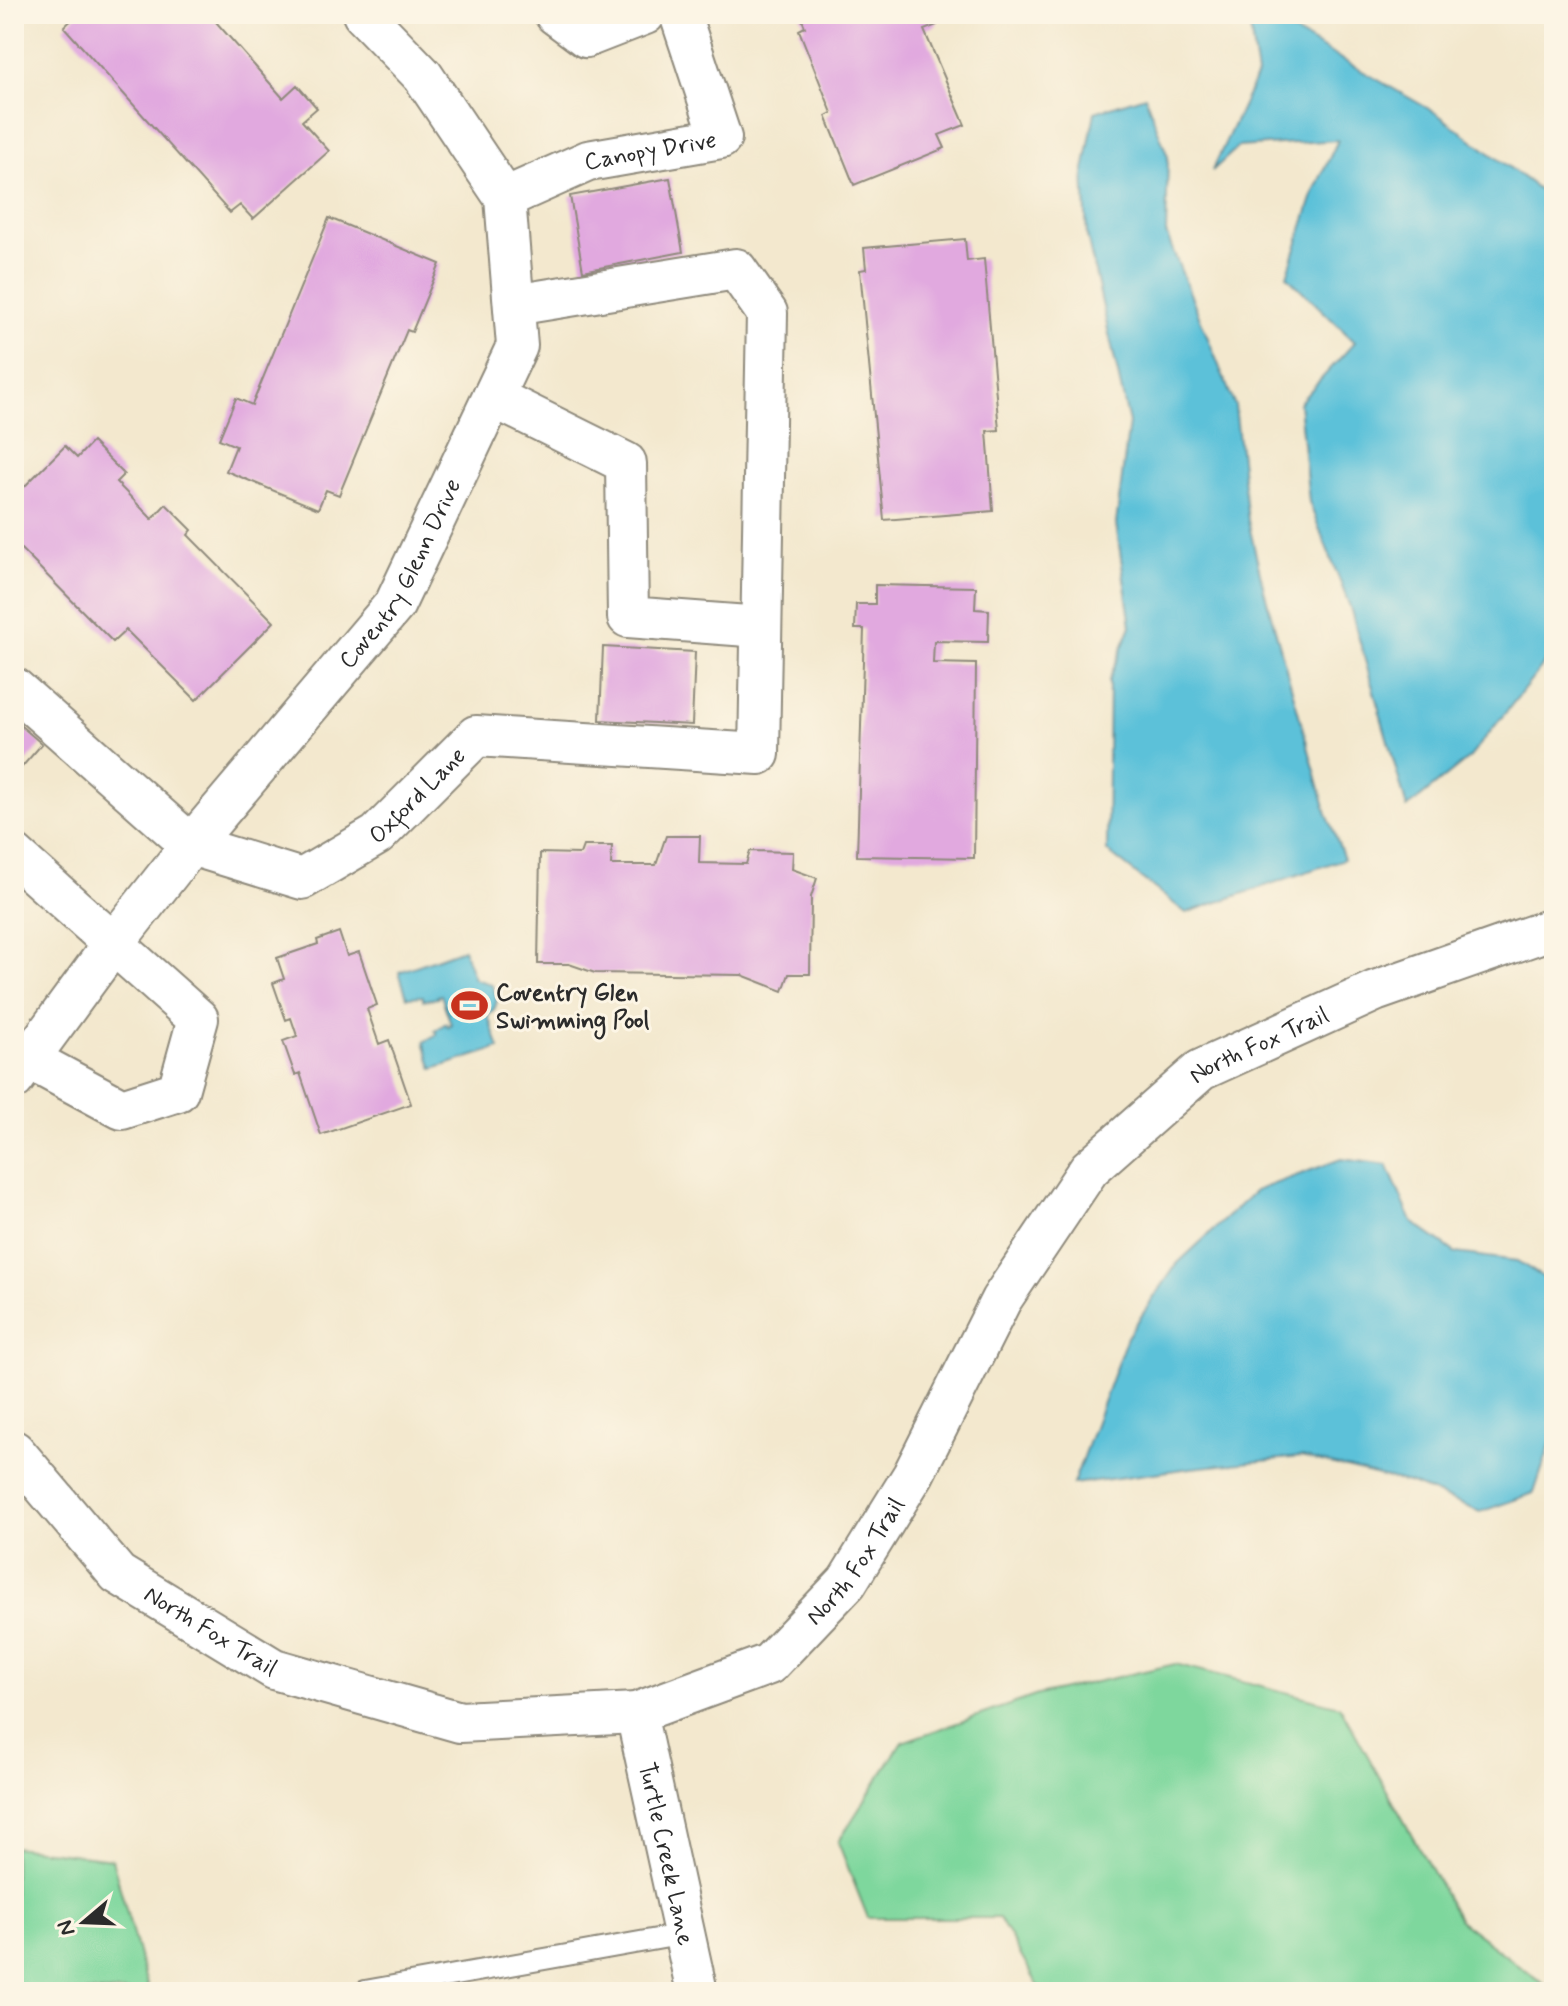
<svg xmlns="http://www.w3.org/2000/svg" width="1568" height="2006" viewBox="0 0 1568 2006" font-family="Mynerve,sans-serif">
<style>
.green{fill:#7ed79d;stroke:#548164;stroke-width:2}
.water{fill:#5bc1d9;stroke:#437682;stroke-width:2}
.building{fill:#e1a9df}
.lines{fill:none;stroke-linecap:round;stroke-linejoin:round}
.lane-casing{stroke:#8f8a7c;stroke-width:24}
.street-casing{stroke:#8f8a7c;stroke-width:44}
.lane{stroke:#fff;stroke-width:20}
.street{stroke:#fff;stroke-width:40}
.labels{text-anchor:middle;stroke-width:6;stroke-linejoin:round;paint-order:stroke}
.street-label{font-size:24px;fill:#2b2b2b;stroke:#fcf5e5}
.poi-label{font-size:24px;font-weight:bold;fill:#2b2b2b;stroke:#fcf5e5;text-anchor:start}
</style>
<rect width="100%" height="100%" fill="#fcf5e5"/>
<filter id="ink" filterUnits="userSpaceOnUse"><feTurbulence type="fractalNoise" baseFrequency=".0125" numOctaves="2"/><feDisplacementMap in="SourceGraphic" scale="16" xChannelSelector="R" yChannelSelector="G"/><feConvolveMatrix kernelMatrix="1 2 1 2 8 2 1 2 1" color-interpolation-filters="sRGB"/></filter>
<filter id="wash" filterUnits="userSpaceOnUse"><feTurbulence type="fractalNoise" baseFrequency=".006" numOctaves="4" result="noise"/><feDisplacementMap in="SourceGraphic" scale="32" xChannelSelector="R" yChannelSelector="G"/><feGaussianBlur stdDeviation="1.8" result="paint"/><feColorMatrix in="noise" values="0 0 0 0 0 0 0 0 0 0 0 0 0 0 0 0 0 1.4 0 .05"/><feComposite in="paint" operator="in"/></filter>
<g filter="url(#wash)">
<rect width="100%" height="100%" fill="#f3e8ce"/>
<!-- green -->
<path class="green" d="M1175 1664 1340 1706 1459 1920 1554 1992H1042L999 1918H868L838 1842 902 1742 1038 1695Z
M14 1847 112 1859 149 1992H14Z"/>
<!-- water -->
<path class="water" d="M1248 14H1262L1436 113 1541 191 1554 210V645L1541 668 1470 757 1407 808 1350 607 1309 502 1299 403 1355 342 1287 276 1315 189 1338 140 1238 147 1212 171 1257 75Z
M1145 96 1168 157 1166 233 1235 406 1248 521 1264 590 1327 814 1344 859 1186 913 1107 851 1109 680 1131 626 1116 524 1129 423 1087 236 1084 171 1095 112Z
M463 949 474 979 491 984C499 997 499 1006 488 1016L499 1048 433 1069 424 1042 437 1034 435 1031 446 1023 448 1027 451 1024 441 995 437 996 438 998 423 1000V996L407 997 399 972Z
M1341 1159 1387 1165 1412 1222 1456 1253 1517 1261 1554 1284V1433L1534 1493 1480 1512 1412 1484 1301 1457 1191 1468 1073 1484 1127 1337 1177 1264 1255 1191Z"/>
<g id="blocks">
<!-- building -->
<path class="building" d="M78 14H209L283 98 297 85 317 108 302 121 329 151 253 219 240 205 230 213 64 27Z
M800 14H933L937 25 924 30 965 125 939 135 945 148 854 185 826 116 832 113 799 30 805 27Z
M670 178 683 252 583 271 570 196Z
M329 218 440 264 412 332 407 330 339 495 326 490 318 509 226 471 236 446 219 439 236 398 252 405Z
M965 239 967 261 984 259 999 430 987 431 993 511 884 520 860 270 866 269 864 248Z
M92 442 124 474 116 482 152 519 166 504 192 530 188 535 274 622 196 700 126 630 113 642 14 542V497L65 446 77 458Z
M875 585 976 587 975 609 989 610 988 642 934 641 933 663 976 664 974 858 857 856 864 629H855L856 604H875Z
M603 647 695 652 692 725 600 720Z
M14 720 42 744 14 776Z
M666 836H700L699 863 746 864 750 851 793 852 792 869 817 878 811 897 810 974H789L783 991 742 975 595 973 569 964H538L540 853 580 854 583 846H612L611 865H656Z
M339 932 347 956 359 952 377 1005 367 1009 379 1044 389 1040 411 1104 321 1135 300 1073 295 1075 283 1041 297 1036 291 1018 286 1020 273 983 284 979 277 958 318 944 317 940Z"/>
</g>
</g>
<g filter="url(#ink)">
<use href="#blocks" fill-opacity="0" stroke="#8f8a7c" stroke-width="2"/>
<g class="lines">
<defs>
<path id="lane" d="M365 1991 685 1934"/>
<g id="street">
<path d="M555 14 586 37 645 14"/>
<path id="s1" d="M505 198 588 161 721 138 680 14"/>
<path d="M493 397 626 463 628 617 761 627"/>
<path id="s2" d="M14 688 191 845 302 879 377 835 476 736 759 754 767 313 736 269 514 305"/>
<path d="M14 855 198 1019 178 1091 122 1109 29 1059"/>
<path id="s3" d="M14 1079 113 944 191 845 395 604 517 346 505 198 423 76 363 14"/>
<path id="s4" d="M14 1451 118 1574 274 1669 460 1722 636 1713 769 1664 847 1582 913 1475 1001 1300 1089 1169 1201 1070 1375 991 1554 928"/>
<path id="s5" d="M636 1713 697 1992"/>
</g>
</defs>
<!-- lane casing -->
<use href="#lane" class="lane-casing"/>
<!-- street casing -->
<use href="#street" class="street-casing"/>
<!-- lane -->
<use href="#lane" class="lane"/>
<!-- street -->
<use href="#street" class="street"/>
</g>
</g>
<!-- icons -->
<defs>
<symbol id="stadium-bare" viewBox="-9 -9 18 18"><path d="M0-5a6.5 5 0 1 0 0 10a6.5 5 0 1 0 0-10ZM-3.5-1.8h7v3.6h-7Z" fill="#c8321e" stroke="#fcf5e5" stroke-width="2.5" paint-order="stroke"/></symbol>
</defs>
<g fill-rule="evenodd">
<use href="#stadium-bare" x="444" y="980" width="51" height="51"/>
</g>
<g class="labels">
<!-- street labels -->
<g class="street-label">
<text dy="8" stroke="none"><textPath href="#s1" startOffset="154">Canopy Drive</textPath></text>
<text dy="8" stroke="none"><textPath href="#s3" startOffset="638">Coventry Glenn Drive</textPath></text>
<text dy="8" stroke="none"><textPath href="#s2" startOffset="496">Oxford Lane</textPath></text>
<text dy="8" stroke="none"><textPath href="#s4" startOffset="1660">North Fox Trail</textPath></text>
<text dy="8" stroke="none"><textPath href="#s4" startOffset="990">North Fox Trail</textPath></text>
<text dy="8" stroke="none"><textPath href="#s4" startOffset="270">North Fox Trail</textPath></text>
<text dy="8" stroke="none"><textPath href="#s5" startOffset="144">Turtle Creek Lane</textPath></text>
</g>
<!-- poi labels -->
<g class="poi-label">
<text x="496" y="1000">Coventry Glen<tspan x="496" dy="28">Swimming Pool</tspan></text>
</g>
</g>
<!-- margin -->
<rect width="1568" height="2006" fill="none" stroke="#fcf5e5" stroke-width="48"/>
<!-- north arrow -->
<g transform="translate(84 1922) rotate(251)" stroke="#fcf5e5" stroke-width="6" paint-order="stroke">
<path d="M0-6L14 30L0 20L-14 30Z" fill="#2b2b2b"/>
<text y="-12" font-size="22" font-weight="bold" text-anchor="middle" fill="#2b2b2b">N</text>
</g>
</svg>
